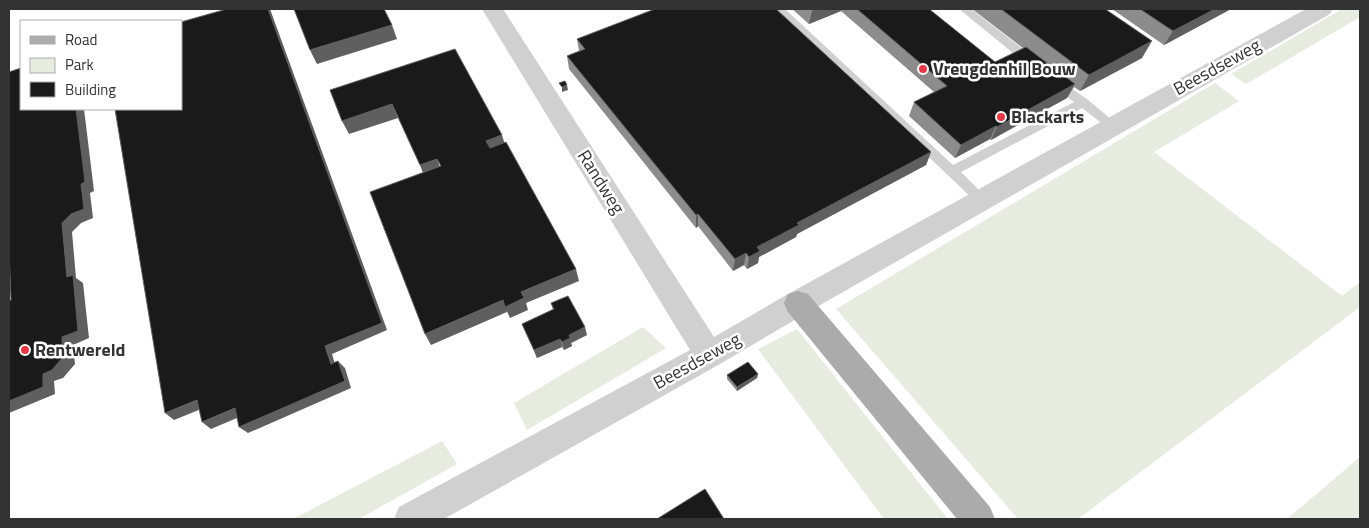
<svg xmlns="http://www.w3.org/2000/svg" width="1369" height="528" viewBox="0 0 1369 528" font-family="'Titillium Web',sans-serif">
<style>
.green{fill:#e6ecdf}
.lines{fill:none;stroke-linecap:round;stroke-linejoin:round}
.service{fill:#d0d0d0;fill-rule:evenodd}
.minor{fill:#d0d0d0;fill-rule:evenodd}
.tertiary{fill:#d0d0d0;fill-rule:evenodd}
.primary{fill:#ababab;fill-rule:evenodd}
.wall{fill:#8c8c8c}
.shaded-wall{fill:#5f5f5f}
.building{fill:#1a1a1a;stroke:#5f5f5f}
.poi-dot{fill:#e63946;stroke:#fff;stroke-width:2}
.labels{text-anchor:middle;stroke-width:5;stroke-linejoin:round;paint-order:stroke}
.street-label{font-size:18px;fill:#333;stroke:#fff}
.poi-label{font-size:18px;font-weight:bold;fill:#333;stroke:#fff;text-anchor:start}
</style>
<rect width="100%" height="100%" fill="#fff"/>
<!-- green -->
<path class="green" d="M1342 9H1360V17L1246 84 1231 74Z
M1215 83 1239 101 1154 152 1342 296 1360 282V307L1078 519H1018L836 309Z
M643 327 666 348 527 430 514 403Z
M797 329 948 519H884L758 349Z
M442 441 457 464 359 519H293Z
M1360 457V519H1287Z"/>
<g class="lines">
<!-- service -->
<path class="service" d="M774 9H785L953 165 1074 102 1052 85 1050 82 1056 78 1087 99 1119 126 1117 129H1109L1082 108 961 172 988 199 987 203H977Z
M959 9H971L1036 59 1038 62 1036 65H1028Z"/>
<!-- minor -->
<path class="minor" d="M482 9H503L714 337 788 294 798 291 808 294 812 303 808 312 720 364 444 519H394L399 507 690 350Z"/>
<!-- tertiary -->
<path class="tertiary" d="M1306 9H1333L1330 14 808 312 798 315 788 312 784 303 788 294Z"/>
<!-- primary -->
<path class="primary" d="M798 291 808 294 990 507 995 519H957L788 312 784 303 788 294Z"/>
</g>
<!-- wall -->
<path class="wall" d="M792 9H929L995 62 1023 48 972 9H1105L1142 58 1080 91 1074 87 1067 98 991 140 990 139 955 158 909 116 914 102 934 92 841 11 809 24Z
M1112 9H1231L1164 45Z
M577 39 931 152 926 165 797 234 796 237 759 257 758 263 747 269 744 265 733 271 698 226 696 228 569 69 567 56 579 51Z
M551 303 587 335 571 343 572 346 564 350 562 347 537 358 522 324 553 310Z
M758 374 757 378 737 391 727 379V375Z"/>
<!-- shaded-wall -->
<path class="shaded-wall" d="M268 9H270L387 330 332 354 337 371 331 364 325 346Z
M816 9H841V11L809 24 812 11Z
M1215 9H1231L1164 45 1173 31Z
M392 25 397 39 317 64 310 50Z
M1152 41 1142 58 1080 91 1089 75Z
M1075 84 1067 98 991 140 997 127Z
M567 85 568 90 562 92V87Z
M392 104 398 118 349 134 342 121Z
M76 109H84L94 191 90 193 93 218 81 223 72 232 76 278 83 283 89 338 73 345 75 364 63 378 54 381 55 394 9 413V401L43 374 62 337 67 277 62 223 81 184Z
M996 126 990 139 955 158 961 145Z
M502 135 506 148 491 154 486 141Z
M931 152 926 165 797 234 796 237 759 257 758 263 747 269 749 257 757 247 797 223Z
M437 159 442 172 425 178 420 165Z
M698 214V226L696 228V215Z
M746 253 744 265 733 271 735 259Z
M576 269 579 281 526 303 528 310 510 318 505 307 521 292Z
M503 300 507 312 431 345 425 334Z
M585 327 587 335 571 343 572 346 564 350 562 342 569 335Z
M560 339 562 347 537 358 534 350Z
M338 361 345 368 351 388 248 433 239 427Z
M758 374 757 378 737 391V387Z
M197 400 206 407 174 420 165 413Z
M235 408 244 415 211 429 202 422Z"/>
<!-- building -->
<path class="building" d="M227 9H268L382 323 325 346 331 364 338 361 345 381 239 427 235 408 202 422 197 400 165 413 115 109H181V22Z
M294 9H384L392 25 310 50Z
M655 9H776L931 152 797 223 799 225 757 247 760 251 749 257 746 253 735 259 698 214 696 215 567 56 585 49 577 39Z
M857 9H929L995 62 1026 47 1075 84 997 127 996 126 961 145 914 102 947 86Z
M1001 9H1105L1152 41 1089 75Z
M1140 9H1215L1173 31Z
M455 49 502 135 486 141 490 148 506 142 576 269 521 292 524 298 505 307 503 300 425 334 370 192 441 166 437 159 420 165 392 104 342 121 330 90Z
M21 68V109H76L85 182 81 184 84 209 71 214 62 223 67 277 73 275 78 331 62 337 63 357 52 370 43 374V387L9 401V301L11 300 9 251V72Z
M565 81 567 85 562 87 559 83Z
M568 296 585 327 569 335 570 338 562 342 560 339 534 350 522 324 554 309 551 303Z
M748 362 758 374 737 387 727 375Z
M705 489 724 519H657Z"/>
<!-- markers -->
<g class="poi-dot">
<circle cx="923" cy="69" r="5"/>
<circle cx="1001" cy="117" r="5"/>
<circle cx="25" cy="350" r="5"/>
</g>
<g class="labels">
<!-- street labels -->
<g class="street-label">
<text transform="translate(1217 67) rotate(-29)" y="6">Beesdseweg</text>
<text transform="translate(601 182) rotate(58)" y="6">Randweg</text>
<text transform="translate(697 361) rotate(-29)" y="6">Beesdseweg</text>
</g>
<!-- poi labels -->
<g class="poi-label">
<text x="933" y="75">Vreugdenhil Bouw</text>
<text x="1011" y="123">Blackarts</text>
<text x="35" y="356">Rentwereld</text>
</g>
</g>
<!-- border -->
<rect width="1369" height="528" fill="none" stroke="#333333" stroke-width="20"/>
<!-- legend -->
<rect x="20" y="20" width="162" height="90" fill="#ffffff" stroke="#adadad"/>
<rect x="30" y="36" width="25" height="8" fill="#ababab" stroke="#adadad"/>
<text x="65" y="45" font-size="15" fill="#333333">Road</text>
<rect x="30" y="58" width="25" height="15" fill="#e6ecdf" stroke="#adadad"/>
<text x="65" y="70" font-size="15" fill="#333333">Park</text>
<rect x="30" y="82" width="25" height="15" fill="#1a1a1a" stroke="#adadad"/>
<text x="65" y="95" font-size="15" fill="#333333">Building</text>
</svg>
